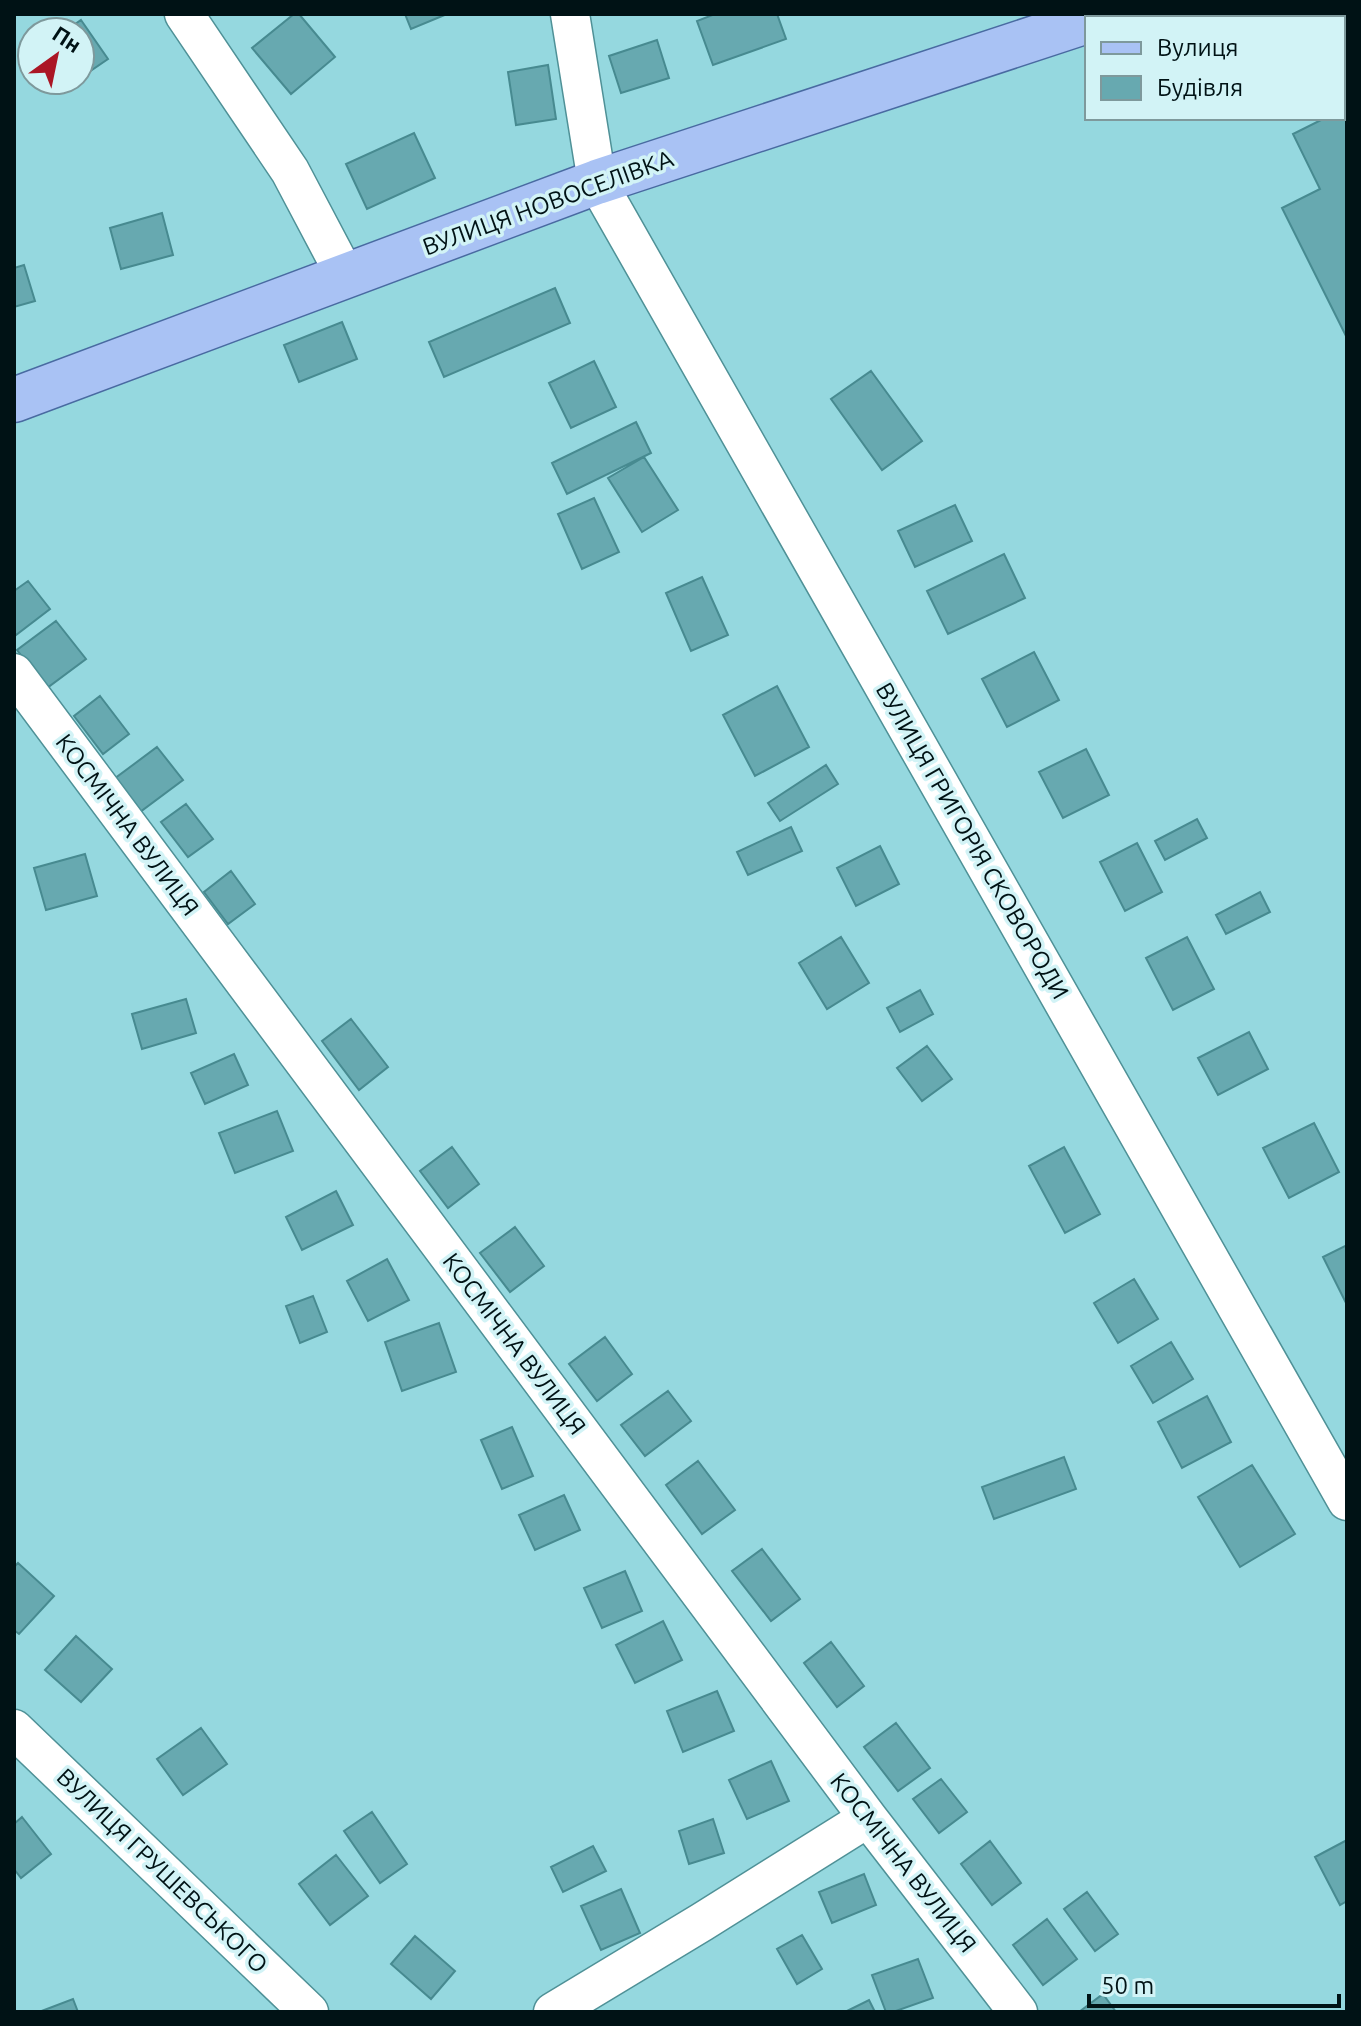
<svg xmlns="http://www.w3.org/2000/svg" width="1361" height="2026" viewBox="0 0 1361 2026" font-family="Ubuntu,sans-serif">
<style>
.building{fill:#67a9b0;stroke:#478a90;stroke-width:2}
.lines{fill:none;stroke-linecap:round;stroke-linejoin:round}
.minor-casing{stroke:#4f9197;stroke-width:41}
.major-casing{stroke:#496aa1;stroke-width:47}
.minor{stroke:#fff;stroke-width:38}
.major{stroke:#a9c2f4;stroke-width:44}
.labels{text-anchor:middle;stroke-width:7;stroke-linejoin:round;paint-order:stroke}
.street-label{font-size:24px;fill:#001215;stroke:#d2f3f6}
</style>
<rect width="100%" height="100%" fill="#95d8df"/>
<!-- building -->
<path class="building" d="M294 14H299L335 57 291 94 252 48Z
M405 14H447L411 29Z
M715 14H777L786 39 713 65 697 21Z
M81 20 108 59 80 78V32H64Z
M657 40 669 78 621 93 609 56Z
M548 65 556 119 516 125 508 72Z
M1347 107V338L1282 208 1320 189 1293 134 1325 118H1343V109Z
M414 133 435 178 367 209 346 164Z
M162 213 173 255 121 269 110 228Z
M24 265 35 301 14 307V268Z
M555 288 570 323 444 377 429 342Z
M342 322 357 359 299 382 284 345Z
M594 361 616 407 571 428 549 383Z
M871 371 922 441 882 470 831 399Z
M636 422 651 453 567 494 552 463Z
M644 457 678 510 642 532 608 478Z
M594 498 619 552 582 569 558 514Z
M955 505 972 541 915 567 898 531Z
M1004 554 1025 598 948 634 927 591Z
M702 577 728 635 691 651 666 593Z
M28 581 50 609 16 635 14 632V591Z
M56 621 86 659 47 688 17 650Z
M1034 652 1059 700 1007 727 982 679Z
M777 686 809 747 755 776 723 715Z
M100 696 129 734 103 754 74 716Z
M157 747 183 780 140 812 114 779Z
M1086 749 1109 795 1063 818 1039 772Z
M826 765 838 784 780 821 768 803Z
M186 804 213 839 188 857 161 822Z
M1197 819 1207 838 1165 860 1155 841Z
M791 827 802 851 748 875 737 852Z
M1137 843 1162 892 1125 911 1100 862Z
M880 846 899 884 856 906 837 868Z
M85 854 97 896 46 910 34 868Z
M231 871 255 904 228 924 204 892Z
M1260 892 1270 912 1226 934 1216 915Z
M841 937 869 983 827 1009 799 963Z
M1187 937 1214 989 1173 1010 1146 958Z
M920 990 933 1014 900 1032 887 1008Z
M186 999 196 1033 142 1049 132 1014Z
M351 1019 388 1067 359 1090 322 1041Z
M1249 1032 1268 1069 1218 1095 1198 1058Z
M927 1046 952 1079 922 1101 897 1068Z
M234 1054 248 1085 205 1104 191 1073Z
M277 1111 293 1151 235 1173 219 1133Z
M1314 1123 1339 1172 1289 1198 1263 1148Z
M452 1147 479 1184 448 1208 420 1171Z
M1064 1147 1100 1214 1065 1233 1029 1166Z
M336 1191 353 1225 302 1250 286 1217Z
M515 1227 544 1266 510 1292 480 1253Z
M1347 1245V1303H1346L1323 1257Z
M387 1259 409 1300 368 1321 347 1281Z
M1134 1279 1158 1319 1118 1343 1094 1303Z
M313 1296 327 1332 300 1343 286 1306Z
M439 1323 456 1372 402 1391 385 1342Z
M605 1337 632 1374 597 1401 569 1364Z
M1171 1342 1193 1379 1153 1403 1131 1366Z
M668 1391 691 1421 645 1456 621 1425Z
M1207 1396 1231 1442 1182 1468 1158 1422Z
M512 1427 533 1476 502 1489 481 1440Z
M1064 1457 1076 1489 994 1519 982 1487Z
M698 1461 735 1510 702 1534 666 1485Z
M1252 1465 1295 1534 1240 1567 1198 1497Z
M564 1495 580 1530 535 1550 519 1515Z
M762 1549 800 1599 771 1621 732 1571Z
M18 1563 54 1596 19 1634 14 1630V1567Z
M625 1571 642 1611 602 1628 584 1588Z
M663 1621 682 1660 635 1683 616 1645Z
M76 1636 112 1669 81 1702 45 1670Z
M831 1642 864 1686 837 1707 804 1663Z
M717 1691 734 1731 683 1752 667 1711Z
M896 1723 930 1768 898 1791 864 1747Z
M201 1728 227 1764 183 1795 157 1759Z
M771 1761 789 1801 747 1819 729 1780Z
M941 1779 967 1812 939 1833 913 1799Z
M372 1812 407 1864 380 1883 344 1831Z
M22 1817 51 1854 21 1878 14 1869V1824Z
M713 1819 724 1853 689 1864 679 1831Z
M1347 1840V1901L1340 1905 1315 1857Z
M990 1841 1021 1883 992 1905 961 1864Z
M593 1846 606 1871 563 1892 551 1867Z
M336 1855 368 1896 330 1925 299 1884Z
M864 1874 876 1905 832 1923 819 1892Z
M621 1889 640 1933 601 1950 581 1906Z
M1087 1892 1118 1934 1095 1951 1064 1909Z
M1047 1919 1077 1959 1043 1985 1013 1945Z
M802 1935 822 1969 797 1984 777 1949Z
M415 1936 455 1971 431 1999 391 1964Z
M918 1959 933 1998 893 2012H886L872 1975Z
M1103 1994 1116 2012H1079Z
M73 1999 78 2012H39Z
M869 2000 875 2012H845Z"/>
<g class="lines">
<defs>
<path id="minor" d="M184 14 290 171 346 277
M570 14 597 182 1347 1501
M14 673 868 1818 1018 2012
M14 1729 309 2012
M553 2012 702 1922 868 1818"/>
<path id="major" d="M14 400 597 182 1087 21"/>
</defs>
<!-- minor casing -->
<use href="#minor" class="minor-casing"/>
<!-- major casing -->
<use href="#major" class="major-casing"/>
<!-- minor -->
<use href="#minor" class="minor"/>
<!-- major -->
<use href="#major" class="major"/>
</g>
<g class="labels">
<!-- street labels -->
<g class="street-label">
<text transform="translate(548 203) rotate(-20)" y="8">ВУЛИЦЯ НОВОСЕЛІВКА</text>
<text transform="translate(127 825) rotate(53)" y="8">КОСМІЧНА ВУЛИЦЯ</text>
<text transform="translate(972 841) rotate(60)" y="8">ВУЛИЦЯ ГРИГОРІЯ СКОВОРОДИ</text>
<text transform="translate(514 1344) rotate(53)" y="8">КОСМІЧНА ВУЛИЦЯ</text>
<text transform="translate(903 1863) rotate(52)" y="8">КОСМІЧНА ВУЛИЦЯ</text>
<text transform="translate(162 1871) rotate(44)" y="8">ВУЛИЦЯ ГРУШЕВСЬКОГО</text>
</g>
</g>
<!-- border -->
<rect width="1361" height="2026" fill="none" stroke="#001215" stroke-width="32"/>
<!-- legend -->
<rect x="1085" y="16" width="260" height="104" fill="#d2f3f6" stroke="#7e999c" stroke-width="2"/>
<rect x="1101" y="42" width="40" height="12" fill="#a9c2f4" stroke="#7e999c" stroke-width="2"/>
<text x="1157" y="56" font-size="24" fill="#001215">Вулиця</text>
<rect x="1101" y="76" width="40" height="24" fill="#67a9b0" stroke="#7e999c" stroke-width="2"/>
<text x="1157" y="96" font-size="24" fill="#001215">Будівля</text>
<!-- north arrow -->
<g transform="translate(56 56) rotate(33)"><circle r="38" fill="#d2f3f6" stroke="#7e999c" stroke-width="2"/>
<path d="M0-6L14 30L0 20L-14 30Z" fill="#ab1625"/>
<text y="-12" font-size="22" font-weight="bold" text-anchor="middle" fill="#001215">Пн</text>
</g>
<!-- scale -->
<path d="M1089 1994v12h250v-12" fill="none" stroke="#001215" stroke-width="4"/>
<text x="1101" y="1994" font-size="24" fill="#001215" stroke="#d2f3f6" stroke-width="6" paint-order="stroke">50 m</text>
</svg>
